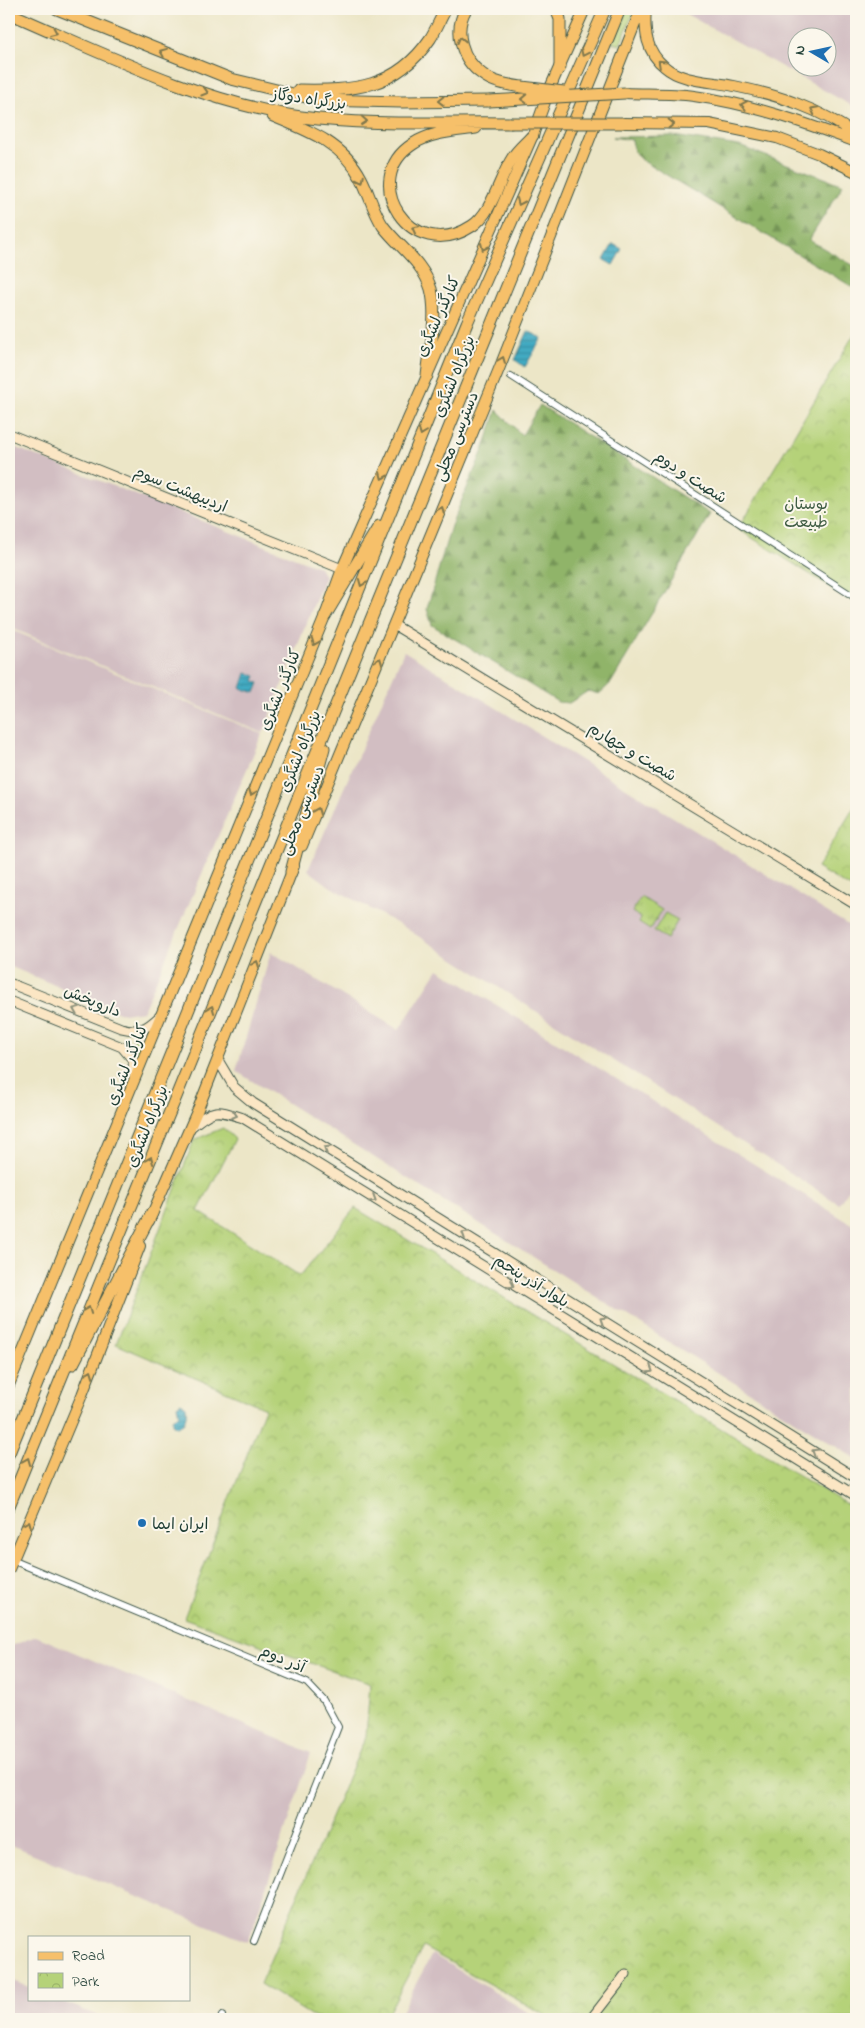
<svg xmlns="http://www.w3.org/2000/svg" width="865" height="2028" viewBox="0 0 865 2028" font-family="'Indie Flower','Playpen Sans Arabic',sans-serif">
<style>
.industrial{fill:#d2bec2;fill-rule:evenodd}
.grass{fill:url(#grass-tufts);stroke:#6a8856}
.forest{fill:url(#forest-firs);stroke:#58784e}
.park{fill:url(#park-crowns);stroke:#6a8856}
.water{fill:url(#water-rules);stroke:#30747b}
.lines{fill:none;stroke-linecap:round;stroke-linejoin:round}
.street-casing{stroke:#3e564a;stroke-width:8}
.secondary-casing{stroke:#3e564a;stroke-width:11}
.primary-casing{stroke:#3e564a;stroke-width:12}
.highway-casing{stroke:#3e564a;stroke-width:13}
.street{stroke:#fff;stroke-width:6}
.secondary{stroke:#fbe6c4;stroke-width:9}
.primary{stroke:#f6c06b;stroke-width:10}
.highway{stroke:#f6c06b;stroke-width:11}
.highway-bridge-casing{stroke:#3e564a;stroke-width:13;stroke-linecap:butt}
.highway-bridge{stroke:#f6c06b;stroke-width:11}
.oneway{stroke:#80784d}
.oneway2{stroke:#8d927c}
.poi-dot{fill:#1f6fb2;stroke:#fbf7ec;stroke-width:2}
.labels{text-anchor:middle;stroke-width:4;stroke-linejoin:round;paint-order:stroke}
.street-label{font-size:16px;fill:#1f3d34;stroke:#fbf7ec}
.park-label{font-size:16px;fill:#3d5b42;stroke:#fbf7ec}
.poi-label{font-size:16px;fill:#1f3d34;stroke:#fbf7ec;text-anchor:start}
</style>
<defs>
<pattern id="grass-tufts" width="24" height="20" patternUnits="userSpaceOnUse" patternTransform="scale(1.25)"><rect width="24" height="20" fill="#b5d279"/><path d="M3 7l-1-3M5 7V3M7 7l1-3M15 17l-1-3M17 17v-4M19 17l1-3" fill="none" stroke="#9bb569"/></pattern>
<pattern id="forest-firs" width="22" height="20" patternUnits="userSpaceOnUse" patternTransform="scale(1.25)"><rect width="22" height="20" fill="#90b469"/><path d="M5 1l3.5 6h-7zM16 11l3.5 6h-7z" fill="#759457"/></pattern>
<pattern id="park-crowns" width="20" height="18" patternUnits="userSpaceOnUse" patternTransform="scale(1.25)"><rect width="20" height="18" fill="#b5d279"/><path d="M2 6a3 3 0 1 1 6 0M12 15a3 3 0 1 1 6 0" fill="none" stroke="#9bb569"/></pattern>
<pattern id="water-rules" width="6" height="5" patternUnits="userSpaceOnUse" patternTransform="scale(1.25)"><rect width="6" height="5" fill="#42aac2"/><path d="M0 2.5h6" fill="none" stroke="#378c9e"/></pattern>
</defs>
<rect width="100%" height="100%" fill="#fbf7ec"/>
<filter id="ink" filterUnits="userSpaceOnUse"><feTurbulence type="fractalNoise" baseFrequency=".02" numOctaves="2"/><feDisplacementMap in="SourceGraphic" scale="10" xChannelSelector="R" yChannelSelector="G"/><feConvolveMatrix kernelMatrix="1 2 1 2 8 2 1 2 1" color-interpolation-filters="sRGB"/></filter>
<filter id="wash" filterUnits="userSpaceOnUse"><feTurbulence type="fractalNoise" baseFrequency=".0096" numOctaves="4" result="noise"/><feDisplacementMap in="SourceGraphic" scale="20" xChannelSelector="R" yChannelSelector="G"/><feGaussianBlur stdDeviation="1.12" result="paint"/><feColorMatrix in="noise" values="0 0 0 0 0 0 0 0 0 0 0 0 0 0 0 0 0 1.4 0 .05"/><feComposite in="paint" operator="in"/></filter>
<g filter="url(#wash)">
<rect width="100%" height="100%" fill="#ece6c7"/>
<!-- industrial -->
<path class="industrial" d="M677 9H856V108ZM798 38H828V68H798Z
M9 445 319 567 325 576 263 733 9 627Z
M9 629 262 734 143 1011 124 1014 9 966Z
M404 651 856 930V1178L839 1204 407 929 331 887 308 870Z
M271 952 399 1030 438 969 856 1227V1459L236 1071Z
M36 1636 311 1753 248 1942 9 1844V1647Z
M432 1954 539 2019H397Z
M9 1979 29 1987V1999H57L105 2019H9Z"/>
<!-- grass -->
<path class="grass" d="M626 9H635L620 45 612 43Z
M641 897 662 910 650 930 639 923 641 918 632 912Z
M665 913 678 920 667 939 654 931Z
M147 1036 138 1057 129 1048 134 1042 133 1038 141 1039Z"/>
<!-- forest -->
<path class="forest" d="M673 136 739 146 843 185 809 240 856 267V289L640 159 634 150 632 140 613 137Z
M540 405 710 514 611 683 599 694 588 691 569 703 558 702 432 625 427 609 451 526 484 448 497 410 522 435Z"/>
<!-- park -->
<path class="park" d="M856 331V603L738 529Z
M856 804V891L817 868Z
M223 1128 235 1139 198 1211 300 1276 355 1208 856 1510V2019H552L423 1947 385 2019H317L260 1984 366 1736 370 1684 184 1618 265 1408 116 1344 194 1140Z"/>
<!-- water -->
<path class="water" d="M613 244 622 249 613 265 604 260Z
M528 331 542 338 525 367 515 360Z
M246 673 256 676 254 681 259 683 255 693 241 688Z
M181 1402 186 1406C187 1414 186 1425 177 1427L172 1424V1419L179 1414 177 1405Z"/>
</g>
<g filter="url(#ink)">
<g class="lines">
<defs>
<path id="street" d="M511 376 856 598
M12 1560 307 1683 324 1701 338 1727 254 1941
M221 2019 222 2016"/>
<path id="secondary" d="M9 434 342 569
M394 625 856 905
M9 983 121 1028C140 1033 146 1029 160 1016
M9 1001 122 1047 133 1060 134 1077
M218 1060 234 1087 253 1103 856 1478
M191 1127C214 1108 215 1109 243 1118L856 1496
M591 2019 626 1974"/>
<path id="primary" d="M646 9C644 31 646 52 665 67 682 82 712 81 734 86 778 95 819 108 856 135
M625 93C648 94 672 93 694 96 751 104 803 122 856 142
M622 123 709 124 777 138 819 154 856 172
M302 846 499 369 641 9
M149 1221 198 1109 294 866
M9 1385 325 616 342 569 533 135 550 88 585 9
M9 1569 82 1395 140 1246"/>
<path id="highway" d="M57 9 231 79 318 100 401 102 489 101
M466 9C453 31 462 60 482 74 493 83 509 85 522 87
M556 9 560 19V68
M9 13C102 53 200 102 301 117 370 126 441 122 510 123
M299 90C353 91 396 89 430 39 436 30 440 19 446 9
M273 116C307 130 343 143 361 178 369 193 373 211 383 226 399 247 423 262 431 289 438 316 430 348 427 376
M476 128C456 131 431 132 413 144 357 180 411 266 472 226 493 212 499 178 513 157 518 149 527 142 533 135
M325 616 379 526
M291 872 324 748
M73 1364 152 1213
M9 1453 467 323 605 9
M9 1506 620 9"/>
</defs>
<!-- street casing -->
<use href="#street" class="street-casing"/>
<!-- secondary casing -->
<use href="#secondary" class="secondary-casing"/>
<!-- primary casing -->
<use href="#primary" class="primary-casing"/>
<!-- highway casing -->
<use href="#highway" class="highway-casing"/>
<!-- street -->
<use href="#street" class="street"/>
<!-- secondary -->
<use href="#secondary" class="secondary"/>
<!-- primary -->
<use href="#primary" class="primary"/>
<!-- highway -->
<use href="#highway" class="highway"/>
<defs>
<path id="highway-bridge" d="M522 87 564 92
M489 101 625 93
M510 123H622"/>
</defs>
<!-- highway-bridge casing -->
<use href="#highway-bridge" class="highway-bridge-casing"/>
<!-- highway-bridge -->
<use href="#highway-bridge" class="highway-bridge"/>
</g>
<!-- one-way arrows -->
<defs><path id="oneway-chevron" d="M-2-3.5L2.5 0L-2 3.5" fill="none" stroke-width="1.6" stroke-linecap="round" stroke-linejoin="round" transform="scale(1.25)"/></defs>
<g class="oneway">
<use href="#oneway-chevron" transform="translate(54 32) rotate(23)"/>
<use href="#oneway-chevron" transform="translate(461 40) rotate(-104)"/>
<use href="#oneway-chevron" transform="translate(163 52) rotate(-158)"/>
<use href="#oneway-chevron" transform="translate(584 53) rotate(116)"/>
<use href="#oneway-chevron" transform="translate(661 63) rotate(-137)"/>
<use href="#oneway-chevron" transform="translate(205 92) rotate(17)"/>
<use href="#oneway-chevron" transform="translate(524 99) rotate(178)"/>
<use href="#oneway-chevron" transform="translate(441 101) rotate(179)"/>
<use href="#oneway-chevron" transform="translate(744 105) rotate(-169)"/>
<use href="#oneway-chevron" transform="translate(814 110) rotate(-153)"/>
<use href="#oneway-chevron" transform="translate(364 121) rotate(4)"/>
<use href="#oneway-chevron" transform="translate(671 124) rotate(1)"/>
<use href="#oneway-chevron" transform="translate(361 180) rotate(63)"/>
<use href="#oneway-chevron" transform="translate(520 202) rotate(114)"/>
<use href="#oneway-chevron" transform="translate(415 229) rotate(-153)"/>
<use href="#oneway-chevron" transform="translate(484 247) rotate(114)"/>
<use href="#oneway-chevron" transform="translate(502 360) rotate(-69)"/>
<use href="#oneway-chevron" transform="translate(422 432) rotate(111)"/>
<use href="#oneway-chevron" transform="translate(383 476) rotate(114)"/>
<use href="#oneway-chevron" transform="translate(441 510) rotate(-68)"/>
<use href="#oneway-chevron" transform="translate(362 583) rotate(112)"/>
<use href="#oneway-chevron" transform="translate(315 642) rotate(112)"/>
<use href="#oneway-chevron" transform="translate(379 661) rotate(-68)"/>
<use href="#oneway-chevron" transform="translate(252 792) rotate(113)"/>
<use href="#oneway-chevron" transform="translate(317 811) rotate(-68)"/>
<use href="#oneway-chevron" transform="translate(256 964) rotate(-69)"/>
<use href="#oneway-chevron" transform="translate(211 1009) rotate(-68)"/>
<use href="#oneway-chevron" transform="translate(150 1160) rotate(-68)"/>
<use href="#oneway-chevron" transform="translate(88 1310) rotate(-68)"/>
<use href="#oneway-chevron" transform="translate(90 1374) rotate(-69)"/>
<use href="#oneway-chevron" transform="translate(27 1461) rotate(-68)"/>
<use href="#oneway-chevron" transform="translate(28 1524) rotate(-67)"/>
</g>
<g class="oneway2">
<use href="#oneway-chevron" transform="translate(76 1010) rotate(-158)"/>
<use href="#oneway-chevron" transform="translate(234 1115) rotate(16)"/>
<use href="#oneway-chevron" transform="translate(327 1149) rotate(-148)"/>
<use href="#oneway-chevron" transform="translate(373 1199) rotate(32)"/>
<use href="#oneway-chevron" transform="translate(465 1234) rotate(-148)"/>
<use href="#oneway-chevron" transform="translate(511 1285) rotate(32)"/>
<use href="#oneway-chevron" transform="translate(603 1320) rotate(-148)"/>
<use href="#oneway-chevron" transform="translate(650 1370) rotate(32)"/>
<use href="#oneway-chevron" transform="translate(815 1452) rotate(-148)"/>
</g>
</g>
<!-- markers -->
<circle class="poi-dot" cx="142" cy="1523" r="5"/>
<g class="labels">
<!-- street labels -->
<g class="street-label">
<text transform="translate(309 98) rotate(8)" y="6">بزرگراه دوگاز</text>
<text transform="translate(437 316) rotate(-66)" y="6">کنارگذر لشگری</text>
<text transform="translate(453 376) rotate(-68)" y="6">بزرگراه لشگری</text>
<text transform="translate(455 436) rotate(-68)" y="6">دسترسی محلی</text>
<text transform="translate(691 476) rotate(33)" y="6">شصت و دوم</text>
<text transform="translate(181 488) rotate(22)" y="6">اردیبهشت سوم</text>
<text transform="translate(279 689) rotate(-68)" y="6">کنارگذر لشگری</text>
<text transform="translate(299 751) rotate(-68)" y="6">بزرگراه لشگری</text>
<text transform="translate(633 751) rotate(31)" y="6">شصت و چهارم</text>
<text transform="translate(301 810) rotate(-68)" y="6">دسترسی محلی</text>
<text transform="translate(93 1000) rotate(22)" y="6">داروپخش</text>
<text transform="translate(126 1064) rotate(-68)" y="6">کنارگذر لشگری</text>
<text transform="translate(146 1126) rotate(-68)" y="6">بزرگراه لشگری</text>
<text transform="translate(532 1280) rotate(32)" y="6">بلوار آذر پنجم</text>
<text transform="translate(283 1658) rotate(23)" y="6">آذر دوم</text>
</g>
<!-- park labels -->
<g class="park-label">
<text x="806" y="509">بوستان<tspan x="806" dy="18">طبیعت</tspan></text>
</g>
<!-- poi labels -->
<g class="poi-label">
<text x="152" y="1529">ایران ایما</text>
</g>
</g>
<!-- margin -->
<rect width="865" height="2028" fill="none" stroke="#fbf7ec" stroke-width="30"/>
<!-- legend -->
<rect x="28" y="1936" width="162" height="65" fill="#fbf7ec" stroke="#a3ada2"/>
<rect x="38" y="1952" width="25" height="8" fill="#f6c06b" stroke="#a3ada2"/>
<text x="72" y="1960" font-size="15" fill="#1f3d34">Road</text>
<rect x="38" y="1973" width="25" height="15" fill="url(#park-crowns)" stroke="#a3ada2"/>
<text x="72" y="1986" font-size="15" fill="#1f3d34">Park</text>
<!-- north arrow -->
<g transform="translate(812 52) rotate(279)"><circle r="24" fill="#fbf7ec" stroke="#a3ada2"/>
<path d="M0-4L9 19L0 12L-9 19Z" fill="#1f6fb2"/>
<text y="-8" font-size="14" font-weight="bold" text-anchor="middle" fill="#1f3d34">N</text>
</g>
</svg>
